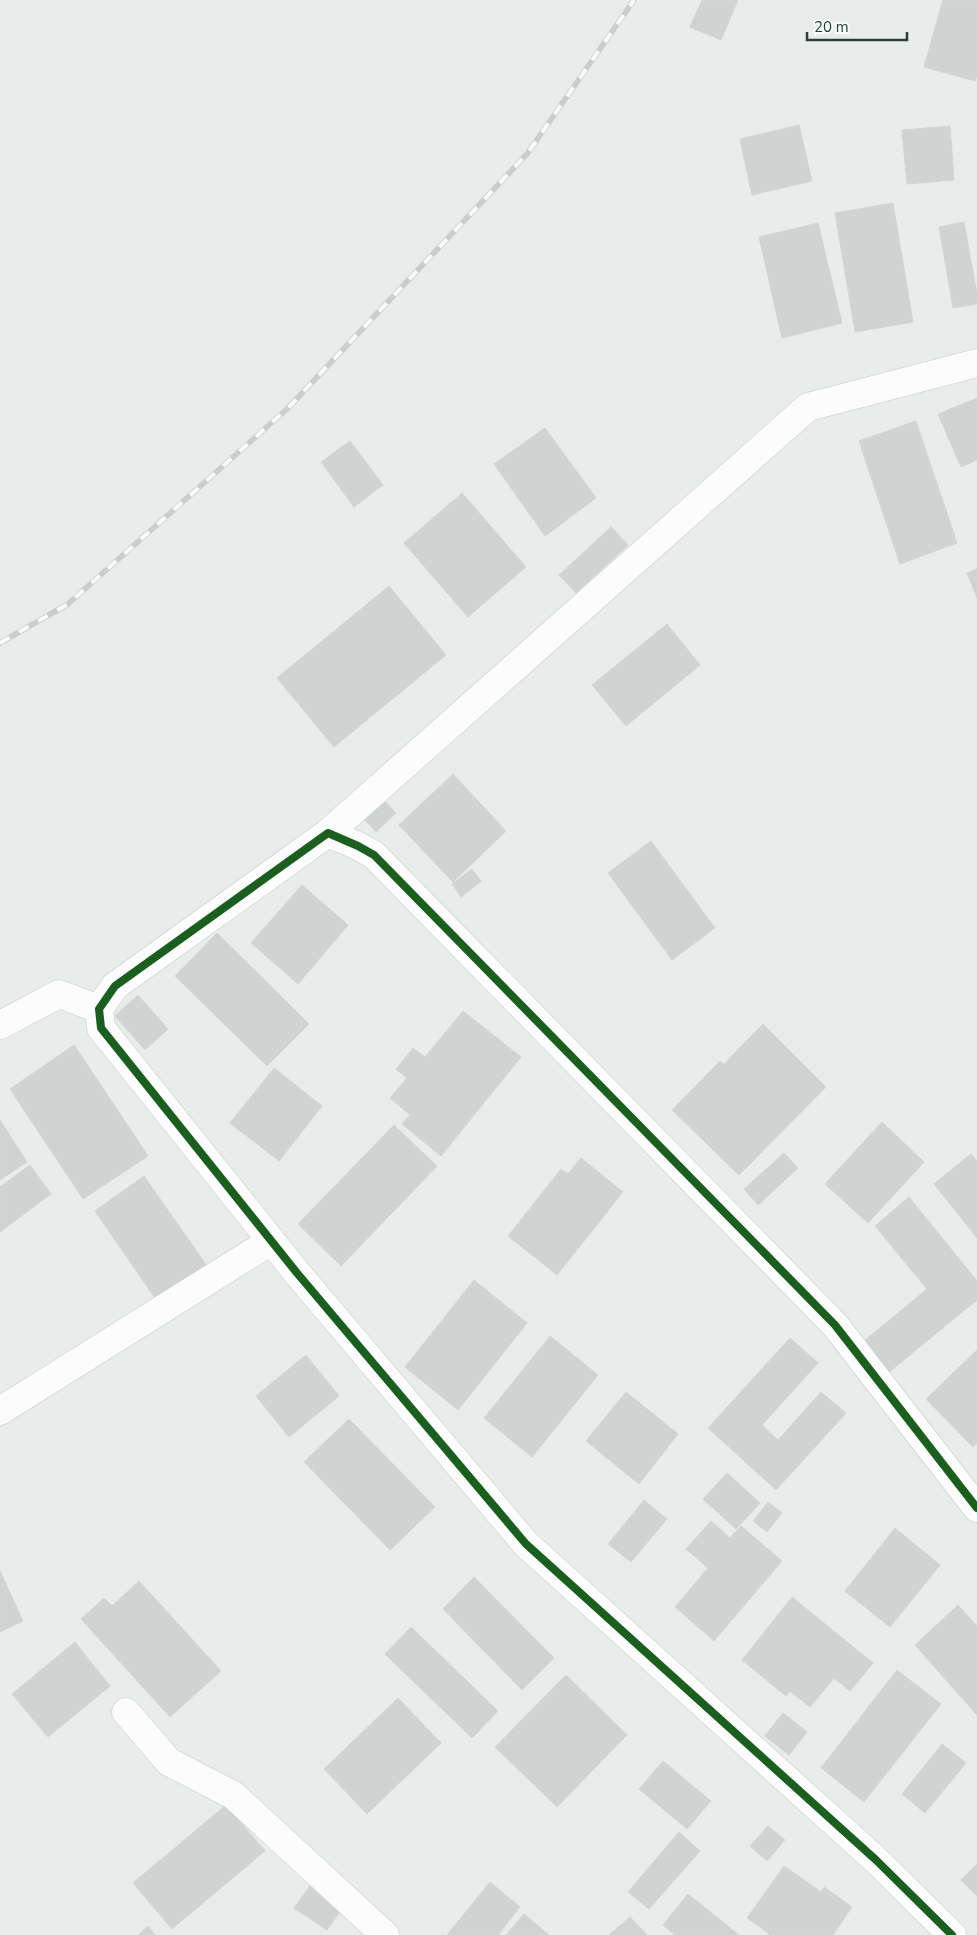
<svg xmlns="http://www.w3.org/2000/svg" width="977" height="1935" viewBox="0 0 977 1935" font-family="'Nunito Sans',sans-serif">
<style>
.building{fill:#cfd4d2;stroke:#d1d6d4}
.lines{fill:none;stroke-linecap:round;stroke-linejoin:round}
.minor-casing{stroke:#c5cac8;stroke-width:29}
.minor{stroke:#fcfcfc;stroke-width:28}
.rail-casing{stroke:#c9cdcc;stroke-width:5.5}
.rail{stroke:#f7fbf9;stroke-width:4;stroke-dasharray:11;stroke-linecap:butt}
.cycleway-casing{stroke:#f7fbf9;stroke-width:11}
.cycleway{stroke:#1b5e20;stroke-width:8}
</style>
<rect width="100%" height="100%" fill="#e8edeb"/>
<!-- building -->
<path class="building" d="M702 0H738L721 40 690 27Z
M943 0H977V75L975 81 924 67Z
M799 125 812 181 752 195 740 139Z
M950 126 954 180 907 184 902 130Z
M893 203 913 322 855 332 835 213Z
M964 222 977 294V304L953 308 939 227Z
M818 223 842 323 782 338 759 237Z
M977 398V460L961 467 938 414Z
M916 421 957 543 900 564 859 441Z
M545 428 596 498 545 536 494 464Z
M350 441 383 485 354 507 321 462Z
M462 493 526 567 468 617 404 543Z
M611 527 628 545 576 593 559 575Z
M977 569V598L967 573Z
M389 586 446 655 334 747 277 678Z
M667 624 700 665 626 726 592 685Z
M453 774 506 831 453 882 399 825Z
M384 800 396 813 376 832 364 819Z
M651 841 715 928 672 960 608 873Z
M472 869 481 881 461 897 452 884Z
M302 885 348 925 298 984 251 943Z
M217 933 309 1024 267 1066 175 976Z
M138 995 168 1029 145 1050 115 1016Z
M463 1011 521 1057 441 1156 402 1124 410 1115 390 1098 407 1078 396 1069 413 1048 425 1057Z
M763 1024 826 1087 739 1175 672 1110 720 1061 724 1064Z
M74 1045 148 1156 83 1199 10 1089Z
M274 1068 322 1106 279 1161 230 1123Z
M0 1120 27 1162 0 1180Z
M882 1122 924 1162 868 1223 825 1184Z
M394 1125 437 1166 341 1266 298 1224Z
M784 1153 798 1168 758 1205 744 1189Z
M971 1154 977 1161V1238L934 1184Z
M581 1158 623 1192 557 1275 508 1236 561 1169 568 1174Z
M30 1165 51 1194 0 1232V1187Z
M144 1176 207 1266 157 1301 95 1211Z
M909 1197 977 1281V1300L888 1373 863 1342 927 1289 875 1226Z
M474 1280 527 1323 458 1410 405 1367Z
M550 1336 598 1375 532 1457 484 1418Z
M790 1338 818 1363 762 1425 778 1440 821 1392 846 1413 776 1490 708 1428Z
M977 1350V1443L973 1447 926 1399Z
M306 1355 339 1396 289 1437 256 1396Z
M626 1392 678 1434 639 1484 586 1441Z
M349 1419 435 1507 390 1550 304 1462Z
M727 1473 760 1503 736 1529 703 1499Z
M644 1500 667 1519 631 1562 608 1544Z
M768 1502 782 1513 767 1532 753 1521Z
M711 1521 730 1538 741 1526 782 1561 714 1641 675 1607 708 1568 686 1549Z
M895 1528 940 1565 890 1627 845 1591Z
M0 1571 23 1621 0 1632Z
M474 1577 554 1658 522 1690 443 1609Z
M139 1581 221 1671 170 1717 81 1619 104 1598 112 1606Z
M792 1597 873 1663 850 1691 834 1678 810 1707 790 1691 786 1696 742 1660Z
M958 1605 977 1626V1715L915 1645Z
M411 1627 498 1711 472 1738 385 1654Z
M75 1642 110 1686 48 1737 12 1694Z
M897 1670 941 1704 864 1802 821 1768Z
M566 1675 627 1735 557 1807 495 1747Z
M398 1698 441 1743 367 1814 324 1769Z
M783 1713 807 1732 789 1755 765 1736Z
M942 1744 966 1763 925 1813 902 1794Z
M663 1761 711 1801 687 1829 639 1789Z
M226 1805 265 1851 172 1929 133 1883Z
M768 1826 785 1840 767 1861 750 1846Z
M679 1832 700 1851 649 1909 628 1892Z
M977 1864V1896L961 1880Z
M784 1866 821 1892 824 1887 852 1907 833 1935H769L770 1934 747 1918Z
M490 1882 520 1907 498 1935H447Z
M310 1886 342 1909 327 1930 294 1908Z
M688 1894 739 1935H675L663 1925Z
M524 1914 549 1935H506Z
M630 1917 647 1935H609Z
M148 1926 155 1935H138Z"/>
<g class="lines">
<defs>
<path id="minor" d="M328 833 808 407 977 363
M0 1025 59 994 99 1009
M0 1411 271 1241
M126 1712 169 1762 233 1795 385 1935
M952 1935 876 1860 526 1544 297 1273 101 1028 99 1009 115 986 328 833 358 846 374 855 835 1325 977 1508"/>
</defs>
<!-- minor casing -->
<use href="#minor" class="minor-casing"/>
<!-- minor -->
<use href="#minor" class="minor"/>
<defs>
<path id="rail" d="M0 643 68 604 287 409 527 154 634 0"/>
</defs>
<!-- rail casing -->
<use href="#rail" class="rail-casing"/>
<!-- rail -->
<use href="#rail" class="rail"/>
<defs>
<path id="cycleway" d="M952 1935 876 1860 526 1544 297 1273 101 1028 99 1009 115 986 328 833 358 846 374 855 835 1325 977 1508"/>
</defs>
<!-- cycleway casing -->
<use href="#cycleway" class="cycleway-casing"/>
<!-- cycleway -->
<use href="#cycleway" class="cycleway"/>
</g>
<!-- scale -->
<path d="M807 32v8h100v-8" fill="none" stroke="#24423a" stroke-width="2.5"/>
<text x="814" y="32" font-size="15" fill="#24423a" stroke="#f7fbf9" stroke-width="4" paint-order="stroke">20 m</text>
</svg>
